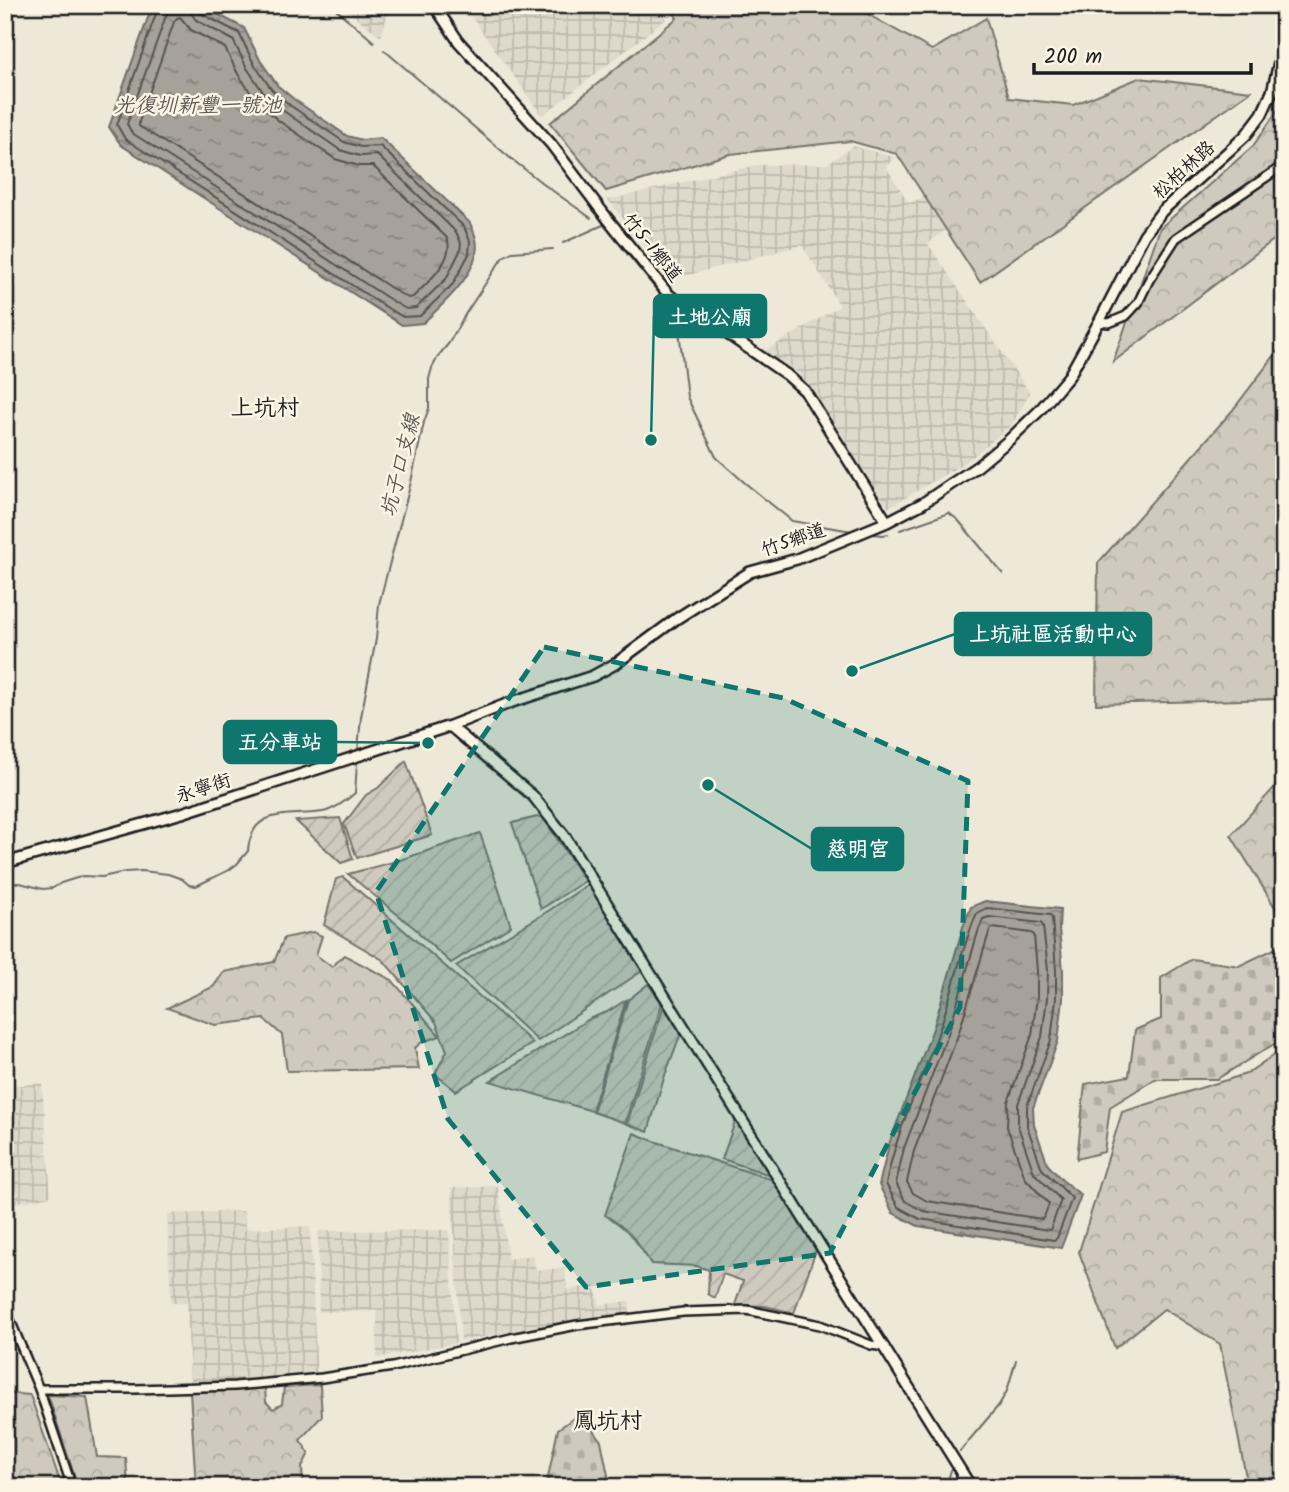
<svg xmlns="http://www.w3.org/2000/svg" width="1289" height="1492" viewBox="0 0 1289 1492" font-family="Kalam,'LXGW WenKai TC',sans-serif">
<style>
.industrial{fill:url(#industrial-grid)}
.forest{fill:url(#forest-crowns);stroke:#76736c;stroke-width:2}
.cemetery{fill:url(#cemetery-stones);stroke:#76736c;stroke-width:2}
.garden{fill:url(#garden-furrows);stroke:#76736c;stroke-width:2}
.water{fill:url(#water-ripples);stroke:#6f6c67;stroke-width:2}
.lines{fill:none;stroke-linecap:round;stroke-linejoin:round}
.shore{stroke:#54524e;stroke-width:2}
.stream{stroke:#6f6c67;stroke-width:2}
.minor-casing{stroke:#1c1c1c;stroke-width:12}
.tertiary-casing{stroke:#1c1c1c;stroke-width:14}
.minor{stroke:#fcf5e5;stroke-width:7}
.tertiary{stroke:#fcf5e5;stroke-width:9}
.marked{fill:#0f766e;fill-opacity:0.2;stroke:#0f766e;stroke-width:5;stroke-dasharray:14 9;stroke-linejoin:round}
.labels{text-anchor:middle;stroke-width:5;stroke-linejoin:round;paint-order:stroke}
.street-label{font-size:19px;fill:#1c1c1c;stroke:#fcf5e5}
.water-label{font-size:21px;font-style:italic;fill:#5b5854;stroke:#fcf5e5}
.quarter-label{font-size:23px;fill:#1c1c1c;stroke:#fcf5e5}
.leader{fill:none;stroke:#0f766e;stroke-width:2.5}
.callout-dot{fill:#0f766e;stroke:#fcf5e5;stroke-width:2.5}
.callout{fill:#0f766e;stroke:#0f766e;stroke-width:2.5}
.callout-label{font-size:21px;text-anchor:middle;font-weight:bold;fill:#fff}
</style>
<defs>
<pattern id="industrial-grid" width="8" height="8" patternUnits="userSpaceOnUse" patternTransform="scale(1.75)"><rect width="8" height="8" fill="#ded9cb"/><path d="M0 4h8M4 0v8" fill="none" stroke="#bebaae"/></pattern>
<pattern id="forest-crowns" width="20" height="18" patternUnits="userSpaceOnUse" patternTransform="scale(1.75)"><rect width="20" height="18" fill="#cfcabd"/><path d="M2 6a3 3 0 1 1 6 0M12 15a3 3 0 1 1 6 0" fill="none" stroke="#b1ada2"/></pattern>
<pattern id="cemetery-stones" width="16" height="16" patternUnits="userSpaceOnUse" patternTransform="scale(1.75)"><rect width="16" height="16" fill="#cfcabd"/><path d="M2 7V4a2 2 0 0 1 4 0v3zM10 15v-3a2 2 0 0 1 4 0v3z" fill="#b1ada2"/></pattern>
<pattern id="garden-furrows" width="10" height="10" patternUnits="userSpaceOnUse" patternTransform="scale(1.75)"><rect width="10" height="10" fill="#cfcabd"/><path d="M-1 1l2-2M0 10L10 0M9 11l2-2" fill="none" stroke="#b1ada2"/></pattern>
<pattern id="water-ripples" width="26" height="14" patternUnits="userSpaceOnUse" patternTransform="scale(1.75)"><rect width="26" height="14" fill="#a7a299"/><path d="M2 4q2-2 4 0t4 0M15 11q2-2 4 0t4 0" fill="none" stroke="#87837c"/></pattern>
</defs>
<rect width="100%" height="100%" fill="#eee8d9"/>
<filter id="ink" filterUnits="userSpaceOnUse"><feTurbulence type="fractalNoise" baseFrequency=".0143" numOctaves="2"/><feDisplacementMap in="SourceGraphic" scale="14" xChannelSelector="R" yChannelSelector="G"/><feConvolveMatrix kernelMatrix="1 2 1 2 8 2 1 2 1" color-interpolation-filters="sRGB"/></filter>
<g filter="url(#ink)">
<!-- industrial -->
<path class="industrial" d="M340 5H390L381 37Z
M463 5H655L666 19 542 116Z
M853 146 894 157 886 167 909 203 942 189 955 218 944 231 928 244 1030 393 1011 426 966 462 888 508 799 373 763 352 840 306 802 245 673 279 608 200 756 165 827 164Z
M42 1083 51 1196 5 1205V1087Z
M498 1186 508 1259 533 1255 536 1270 565 1268 567 1290 594 1285 600 1305 630 1301 629 1314 565 1322 461 1341 451 1188Z
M244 1211 245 1229 310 1226 317 1378 190 1384 187 1303H171L167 1214Z
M449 1230 456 1343 377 1358V1311L319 1312 318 1231Z"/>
<!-- forest -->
<path class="forest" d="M669 5H856L869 15 932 50 986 18 1009 98 1073 105 1139 78 1251 91 980 282 897 154 850 141 730 154 606 191 550 123 677 18Z
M1284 101V232L1113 362 1160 228 1253 146Z
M1284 343V699L1096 704 1098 563 1232 411Z
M1284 777V932L1279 914 1231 835Z
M313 932 322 936 316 955 332 967 344 955 392 980 440 1036 422 1042 415 1048 419 1069 287 1071 282 1035 264 1019 215 1025 167 1008 213 987 224 972 274 962 284 938Z
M1284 1048V1487H1248L1220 1344 1164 1309 1115 1348 1079 1252 1122 1112 1246 1074Z
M320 1385 322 1416 300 1440 309 1453 302 1467 303 1487H196L190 1392 265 1388 266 1402 273 1409 282 1404 284 1387Z
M5 1393 30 1395 62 1487H5Z
M48 1395 87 1397 97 1457 126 1458 128 1487H78Z"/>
<!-- cemetery -->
<path class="cemetery" d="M1276 948 1284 964V1038L1217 1079H1155L1110 1107 1104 1152 1077 1159 1085 1084 1129 1076 1135 1030 1161 1019V978L1192 959 1239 966Z
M574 1418 589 1425 601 1441 610 1485 607 1487H546L558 1429Z"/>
<!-- garden -->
<path class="garden" d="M406 761 432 835 357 858 344 824 366 795 378 788Z
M542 816 585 881 541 909 512 823Z
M340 818 353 859 341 863 296 821Z
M480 833 511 926 451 963 419 934 418 931 348 874 397 861Z
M343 877 533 1043 456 1091 435 1074 447 1051 436 1022 383 960 324 925 336 879Z
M589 884 618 927 642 971 538 1041 456 966 545 913Z
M648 984 662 1003 625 1123 593 1112 628 1000Z
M626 1000 592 1111 490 1081 591 1018 607 1012Z
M664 1005 681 1033 665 1075 648 1132 627 1124Z
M736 1119 773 1176 722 1159Z
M634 1133 651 1140 773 1180 816 1250 794 1313 765 1306 735 1305 743 1281 723 1274 715 1298 708 1294 709 1270 697 1266 651 1264C636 1240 630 1230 605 1215Z"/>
<!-- water -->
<path class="water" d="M155 5H200L244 28 260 60 278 86 295 100 347 136 362 140 381 138 470 223C472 228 475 234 476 239 483 270 443 304 423 323L402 325 121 145 109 127 151 9Z
M985 901 1060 909 1059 929 1063 970V999L1058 1041 1033 1108 1034 1125 1048 1165 1062 1180 1081 1195 1061 1248 918 1226 893 1213 879 1185 889 1144 934 1026 963 927 971 907Z"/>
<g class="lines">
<!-- shore -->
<path class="shore" d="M159 5 117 125 125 139 389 309 403 317 420 316 453 284 469 254 470 241 464 227 380 146 361 147 344 142 291 106 272 90 254 64 239 33 202 14 199 10V5
M168 5 167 13 127 124 132 133 394 302 406 309 416 308 446 279 460 251 461 243 456 232 377 155 360 156 340 150 285 112 265 95 247 68 233 40 196 20 191 13 190 5
M180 17 191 30 225 48 238 74 257 102 279 121 335 159 359 166H373L447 238C456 259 426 284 413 297L408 298 399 293 139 126V122L174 22 177 18Z
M987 908 1050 915 1052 918 1056 970V999L1051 1040 1027 1106V1126L1042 1169 1072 1198 1057 1238 1054 1240 920 1219 898 1207 886 1184C896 1131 921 1082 939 1031 953 992 960 951 977 913Z
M989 917 1041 923 1043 926 1048 970 1047 998 1042 1037 1018 1104V1126L1034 1173 1061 1200 1051 1228 1049 1230 923 1211 905 1201 896 1183 904 1148 949 1031 978 932 983 919Z
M993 928 1031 933 1034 935 1037 971V997L1032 1035 1008 1102 1007 1127 1025 1178 1049 1204 1044 1217 1042 1219 927 1201 913 1193 907 1182 914 1151 958 1035 988 936 990 930Z"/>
<!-- stream -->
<path class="stream" d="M331 5 374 42
M384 50 509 157 546 186 591 218
M603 224 673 310 678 322 687 397 716 457 745 483 792 521 852 531
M563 243 603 225
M900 530 949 513 958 520 1003 574
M873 534 884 535 888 534
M358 749 361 717 376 639 379 604 411 482 424 422 429 408V379L432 368 439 355 449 343 466 313 503 257 512 252 553 249
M5 883H20L43 889 53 888 61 883 83 876 102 877 125 872 142 871 168 874 182 879 189 885 196 886 229 870 237 864 248 851C248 843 250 838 254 830 267 808 305 817 327 811 338 807 347 800 355 793L357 763
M960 1451 999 1405 1007 1391 1016 1360
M946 1487 951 1470"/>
<defs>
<path id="minor" d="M1099 322 1109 323 1126 316 1138 303 1149 280 1176 238 1284 165
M5 1308 39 1389 72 1487
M39 1389H135L235 1386 322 1378 393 1367 511 1338 577 1325 683 1312 747 1310 820 1325 871 1345 885 1347
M957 1487 963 1473"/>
<path id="tertiary" d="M434 5 459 42 551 144 607 218 668 294 682 305 700 315 787 375 805 391 887 522
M450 726 533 796 564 835 971 1487
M5 863 182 813 450 726 512 702 593 676 615 664 676 619 750 572 797 559 887 522 923 503 978 466 1009 440 1039 411 1069 376 1099 322 1144 235 1162 211 1231 149 1246 135 1262 114 1272 92 1284 42"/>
</defs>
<!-- minor casing -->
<use href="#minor" class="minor-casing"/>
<!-- tertiary casing -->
<use href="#tertiary" class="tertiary-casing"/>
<!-- minor -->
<use href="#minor" class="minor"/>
<!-- tertiary -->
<use href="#tertiary" class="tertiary"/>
</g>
</g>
<!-- marked area -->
<path class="marked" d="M544 647 783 698 968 781 960 1007 830 1253 586 1287 448 1119 376 892Z"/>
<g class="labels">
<!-- street labels -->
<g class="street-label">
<text transform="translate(1183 169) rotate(-42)" y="7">松柏林路</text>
<text transform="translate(653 247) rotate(51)" y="7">竹5-1鄉道</text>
<text transform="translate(793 539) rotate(-19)" y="7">竹5鄉道</text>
<text transform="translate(203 787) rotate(-18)" y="7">永寧街</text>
</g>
<!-- water labels -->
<g class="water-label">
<text x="198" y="112">光復圳新豐一號池</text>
<text transform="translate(400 465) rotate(-76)" y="7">坑子口支線</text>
</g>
<!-- quarter labels -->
<g class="quarter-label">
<text x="265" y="415">上坑村</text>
<text x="608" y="1428">鳳坑村</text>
</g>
</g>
<!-- callouts -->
<path class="leader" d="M651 440L654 316M852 671L955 634M428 743L336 742M708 785L812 849"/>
<g class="callout-dot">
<circle cx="651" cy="440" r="7"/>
<circle cx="852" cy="671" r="7"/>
<circle cx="428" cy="743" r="7"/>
<circle cx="708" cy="785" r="7"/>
</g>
<g class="callout">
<rect x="654" y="295" width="112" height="42" rx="7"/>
<rect x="955" y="613" width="196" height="42" rx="7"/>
<rect x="224" y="721" width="112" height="42" rx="7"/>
<rect x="812" y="828" width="91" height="42" rx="7"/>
</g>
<g class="callout-label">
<text x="710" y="324">土地公廟</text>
<text x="1053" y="641">上坑社區活動中心</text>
<text x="280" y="749">五分車站</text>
<text x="858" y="856">慈明宮</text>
</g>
<!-- margin -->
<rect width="1289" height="1492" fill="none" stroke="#fcf5e5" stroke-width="28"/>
<rect x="14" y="14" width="1261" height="1464" fill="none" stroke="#1c1c1c" stroke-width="2.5" filter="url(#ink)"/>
<!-- scale -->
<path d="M1034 63v10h217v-10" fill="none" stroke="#1c1c1c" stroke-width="3.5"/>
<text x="1044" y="63" font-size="21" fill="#1c1c1c" stroke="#fcf5e5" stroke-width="5" paint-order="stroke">200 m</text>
</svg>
